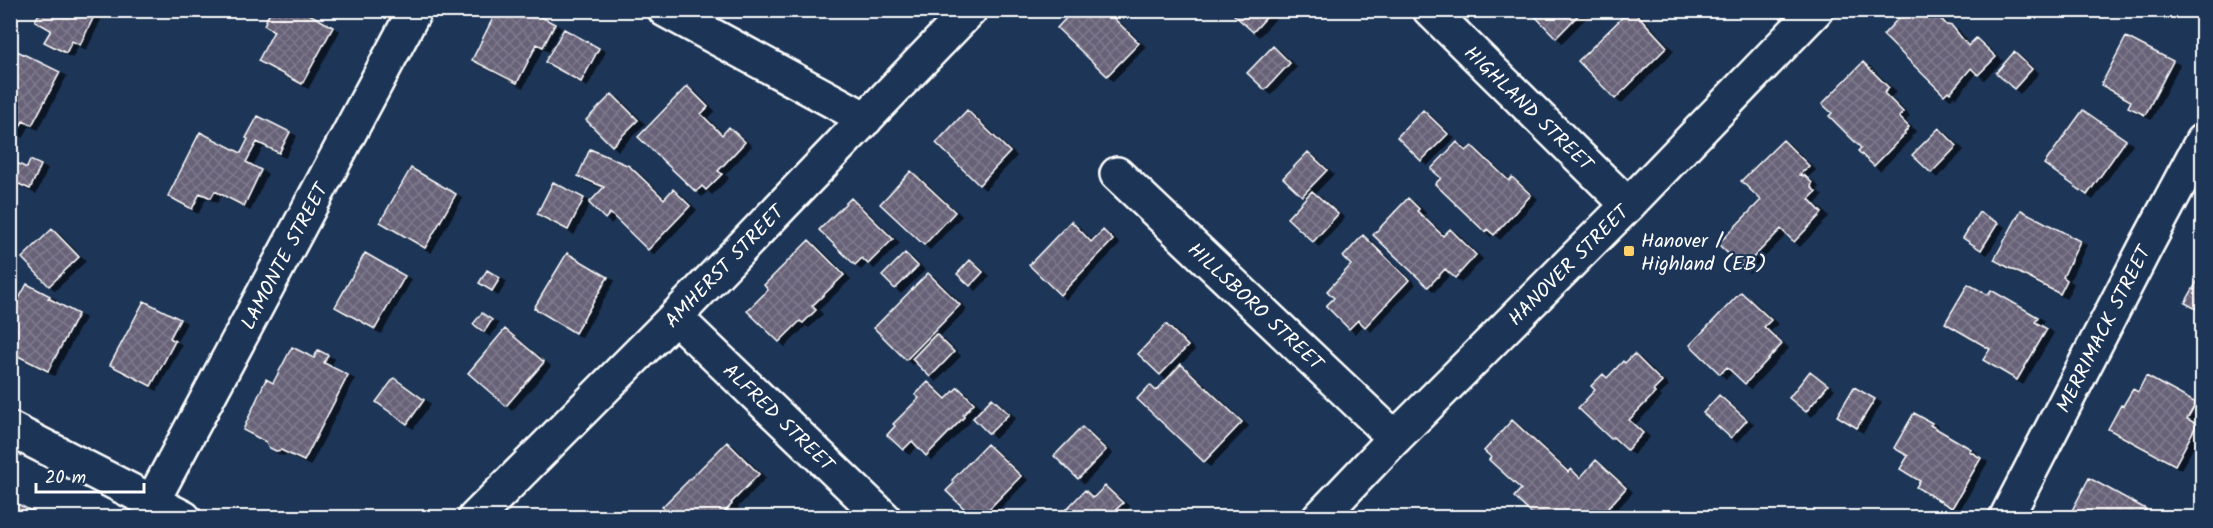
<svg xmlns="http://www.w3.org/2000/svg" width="2213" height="528" viewBox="0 0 2213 528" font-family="Kalam,sans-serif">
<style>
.building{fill:url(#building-cross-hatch);stroke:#fff;stroke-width:1.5;filter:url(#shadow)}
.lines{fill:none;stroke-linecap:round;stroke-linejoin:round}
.street-casing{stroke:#fff;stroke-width:38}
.secondary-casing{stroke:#fff;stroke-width:38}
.street{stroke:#1d3557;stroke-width:33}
.secondary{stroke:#1d3557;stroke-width:33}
.poi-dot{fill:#ffd166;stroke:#1d3557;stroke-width:2}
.labels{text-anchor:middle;stroke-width:4.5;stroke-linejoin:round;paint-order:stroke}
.street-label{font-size:20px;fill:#fff;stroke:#1d3557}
.poi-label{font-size:20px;fill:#fff;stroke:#1d3557;text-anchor:start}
</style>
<defs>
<pattern id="building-cross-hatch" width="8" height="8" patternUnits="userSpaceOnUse" patternTransform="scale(1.5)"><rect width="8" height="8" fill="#686278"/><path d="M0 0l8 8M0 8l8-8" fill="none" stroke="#7f7a8c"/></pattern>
<filter id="shadow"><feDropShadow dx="6" dy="4" stdDeviation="0" flood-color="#0009"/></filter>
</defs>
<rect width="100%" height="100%" fill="#1d3557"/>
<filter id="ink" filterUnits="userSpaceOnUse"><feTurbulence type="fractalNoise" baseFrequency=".0167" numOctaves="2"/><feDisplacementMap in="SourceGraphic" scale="12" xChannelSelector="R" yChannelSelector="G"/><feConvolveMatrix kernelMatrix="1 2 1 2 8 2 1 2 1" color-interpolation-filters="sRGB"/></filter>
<g filter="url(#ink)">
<!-- building -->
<path class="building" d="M41 10H97L80 45 72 41 66 53 44 42 51 30 35 21Z
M271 10H302L333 27 302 84 258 61 274 31 264 25Z
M500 10H528L555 24 543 47 537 44 517 83 472 60 495 14 497 15Z
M1067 10H1105L1139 43 1107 76 1057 28 1067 17 1064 14Z
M1233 10H1273L1253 32 1231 12Z
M1529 10H1583L1556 38Z
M1630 10H1633L1667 47 1615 99 1578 61Z
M1906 10H1932L1947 25 1952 26 1968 46 1976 38 1996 57 1978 75 1971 68 1950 93 1948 91 1944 95 1883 35Z
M564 29 599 48 581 82 545 62Z
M2126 37 2173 61 2145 115 2128 107 2131 101 2101 85Z
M1273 46 1290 63 1265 90 1247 73Z
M15 50 60 72 32 125 23 121 17 133 10 130V58Z
M2014 52 2032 69 2014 89 1996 73Z
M1863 62 1889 88 1884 93 1903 112 1899 117 1909 127 1904 133 1905 134 1874 166 1858 151 1861 148 1829 116 1832 113 1822 104Z
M687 86 708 107 701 114 722 135 729 127 745 142 718 171 722 174 706 190 702 186 696 192 638 137Z
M612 94 638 120 612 146 586 120Z
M967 110 1010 152 979 185 936 143Z
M1423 110 1448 134 1421 161 1397 137Z
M2083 110 2126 140 2087 195 2044 164Z
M258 116 290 132 279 153 257 142 246 162 261 170 244 206 215 191 211 198 200 193 192 209 168 196 200 132 241 153 248 139 246 138Z
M1939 128 1957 146 1931 173 1912 155Z
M1783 140 1809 166 1799 175 1805 176 1812 183 1811 187 1816 192 1809 199 1822 213 1794 242 1781 229 1743 268 1718 244 1761 200 1741 181Z
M1457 142 1466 151 1472 146 1509 181 1512 177 1531 195 1494 235 1487 229 1485 232 1435 184 1441 178 1431 169Z
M590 149 629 166 664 199 673 189 690 206 648 250 610 213 605 219 589 203 604 187 578 176Z
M1308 152 1327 170 1302 196 1283 178Z
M10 160 27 168 30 160 41 165 30 189 10 180Z
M411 168 456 194 425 248 380 222Z
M911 171 955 212 924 245 880 204Z
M553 182 584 198 568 230 537 214Z
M1312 191 1338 214 1313 242 1287 218Z
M851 198 893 239 868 264 862 258 855 265 819 230Z
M1408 198 1419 209 1417 211 1443 236 1450 229 1476 255 1455 278 1445 269 1428 287 1373 235Z
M2021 210 2080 241 2063 277 2067 280 2060 294 1994 260Z
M1979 212 1998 223 1981 250 1963 238Z
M1071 221 1091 242 1103 230 1113 240 1060 295 1029 265Z
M52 229 79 257 49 286 22 258Z
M1363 235 1409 280 1365 327 1358 320 1349 329 1326 306 1334 298 1327 291 1351 265 1343 257Z
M809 240 844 275 812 306 816 310 803 323 800 321 779 342 747 311 768 290 764 285Z
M365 253 405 276 375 329 335 307Z
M567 253 608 277 575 333 534 308Z
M905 253 918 266 895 289 882 276Z
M970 260 983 272 970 286 957 274Z
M487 270 500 278 492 291 479 283Z
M928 273 960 305 906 360 874 328Z
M2202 273V312L2185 303Z
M27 284 50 296 48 298 78 314 48 371 10 352V315Z
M1968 284 1988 295 1991 290 2038 317 2035 322 2047 329 2017 380 1983 360 1990 349 1945 323Z
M1741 292 1771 320 1764 327 1782 344 1745 384 1727 367 1720 374 1690 345Z
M144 301 180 319 170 338 175 341 151 386 110 365Z
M482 313 492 320 484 332 473 324Z
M1166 324 1188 346 1160 375 1138 354Z
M505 329 544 362 506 406 468 373Z
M936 334 954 352 930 377 912 359Z
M292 347 314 358 318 350 328 355 324 363 348 375 304 461 281 450 276 451 268 447 266 442 243 430 266 379 273 383Z
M1634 354 1662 382 1653 391 1655 393 1629 420 1643 433 1627 450 1613 437 1611 439 1578 408 1595 390 1591 386 1603 374 1607 378 1623 361 1625 363Z
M1181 364 1242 422 1204 462 1137 399 1150 385 1156 391Z
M1810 371 1828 385 1806 412 1789 398Z
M2146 376 2196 403 2187 419 2197 424 2175 465 2108 429 2121 405 2123 406 2133 389 2138 392Z
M394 378 424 400 407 424 376 402Z
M928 382 946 399 958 387 974 403 963 415 964 417 926 456 912 441 903 450 887 435 895 426 893 424 919 398 915 395Z
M1854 387 1875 399 1857 428 1837 416Z
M1719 395 1747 420 1731 438 1703 413Z
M992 398 1009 414 989 434 973 418Z
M1914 413 1932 423 1930 425 1971 449 1969 451 1981 458 1952 508 1916 487 1920 481 1900 469 1908 456 1894 448Z
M1512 420 1568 472 1571 469 1580 478 1596 460 1626 488 1599 518 1593 515 1590 518H1536L1514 497 1521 489 1489 460 1491 457 1484 451Z
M1082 427 1106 450 1078 479 1054 456Z
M727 442 759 474 731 503 732 504 721 516 719 514 716 518H672L662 507Z
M987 444 1021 476 985 513 984 511 977 518H974L946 491 954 483 952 480Z
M2089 478 2146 509 2141 518H2068Z
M1105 486 1123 503 1110 515 1112 518H1058L1085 490 1093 498Z
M10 500 45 518H10Z"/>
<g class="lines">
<defs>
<path id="street" d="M665 10 866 119
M1430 10 1628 205
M1117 174 1395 438
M675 317 884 518
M10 429 184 518
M152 502 415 10
M475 518 675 317 970 10
M2006 518 2145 248 2202 141"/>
<path id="secondary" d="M1319 518 1395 438 1628 205 1816 10"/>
</defs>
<!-- street casing -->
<use href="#street" class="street-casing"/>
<!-- secondary casing -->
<use href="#secondary" class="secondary-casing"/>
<!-- street -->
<use href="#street" class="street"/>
<!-- secondary -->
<use href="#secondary" class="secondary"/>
</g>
</g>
<!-- markers -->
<rect class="poi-dot" x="1623" y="245" width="12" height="12" rx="3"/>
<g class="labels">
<!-- street labels -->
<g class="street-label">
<text transform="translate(1529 108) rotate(44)" y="7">HIGHLAND STREET</text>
<text transform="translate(284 256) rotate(-62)" y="7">LAMONTE STREET</text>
<text transform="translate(1568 265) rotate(-45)" y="7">HANOVER STREET</text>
<text transform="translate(724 266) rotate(-46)" y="7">AMHERST STREET</text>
<text transform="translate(1256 306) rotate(43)" y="7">HILLSBORO STREET</text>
<text transform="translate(2103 329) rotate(-63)" y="7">MERRIMACK STREET</text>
<text transform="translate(779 417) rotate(44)" y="7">ALFRED STREET</text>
</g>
<!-- poi labels -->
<g class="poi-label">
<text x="1641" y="247">Hanover /<tspan x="1641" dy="23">Highland (EB)</tspan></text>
</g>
</g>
<!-- margin -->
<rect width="2213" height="528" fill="none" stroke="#1d3557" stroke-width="36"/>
<rect x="18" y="18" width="2177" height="492" fill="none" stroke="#fff" stroke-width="2" filter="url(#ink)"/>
<!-- scale -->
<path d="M36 483v9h108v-9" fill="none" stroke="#ffffff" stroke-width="3"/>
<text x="45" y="483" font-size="18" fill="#ffffff" stroke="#1d3557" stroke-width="4.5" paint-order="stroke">20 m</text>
</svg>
